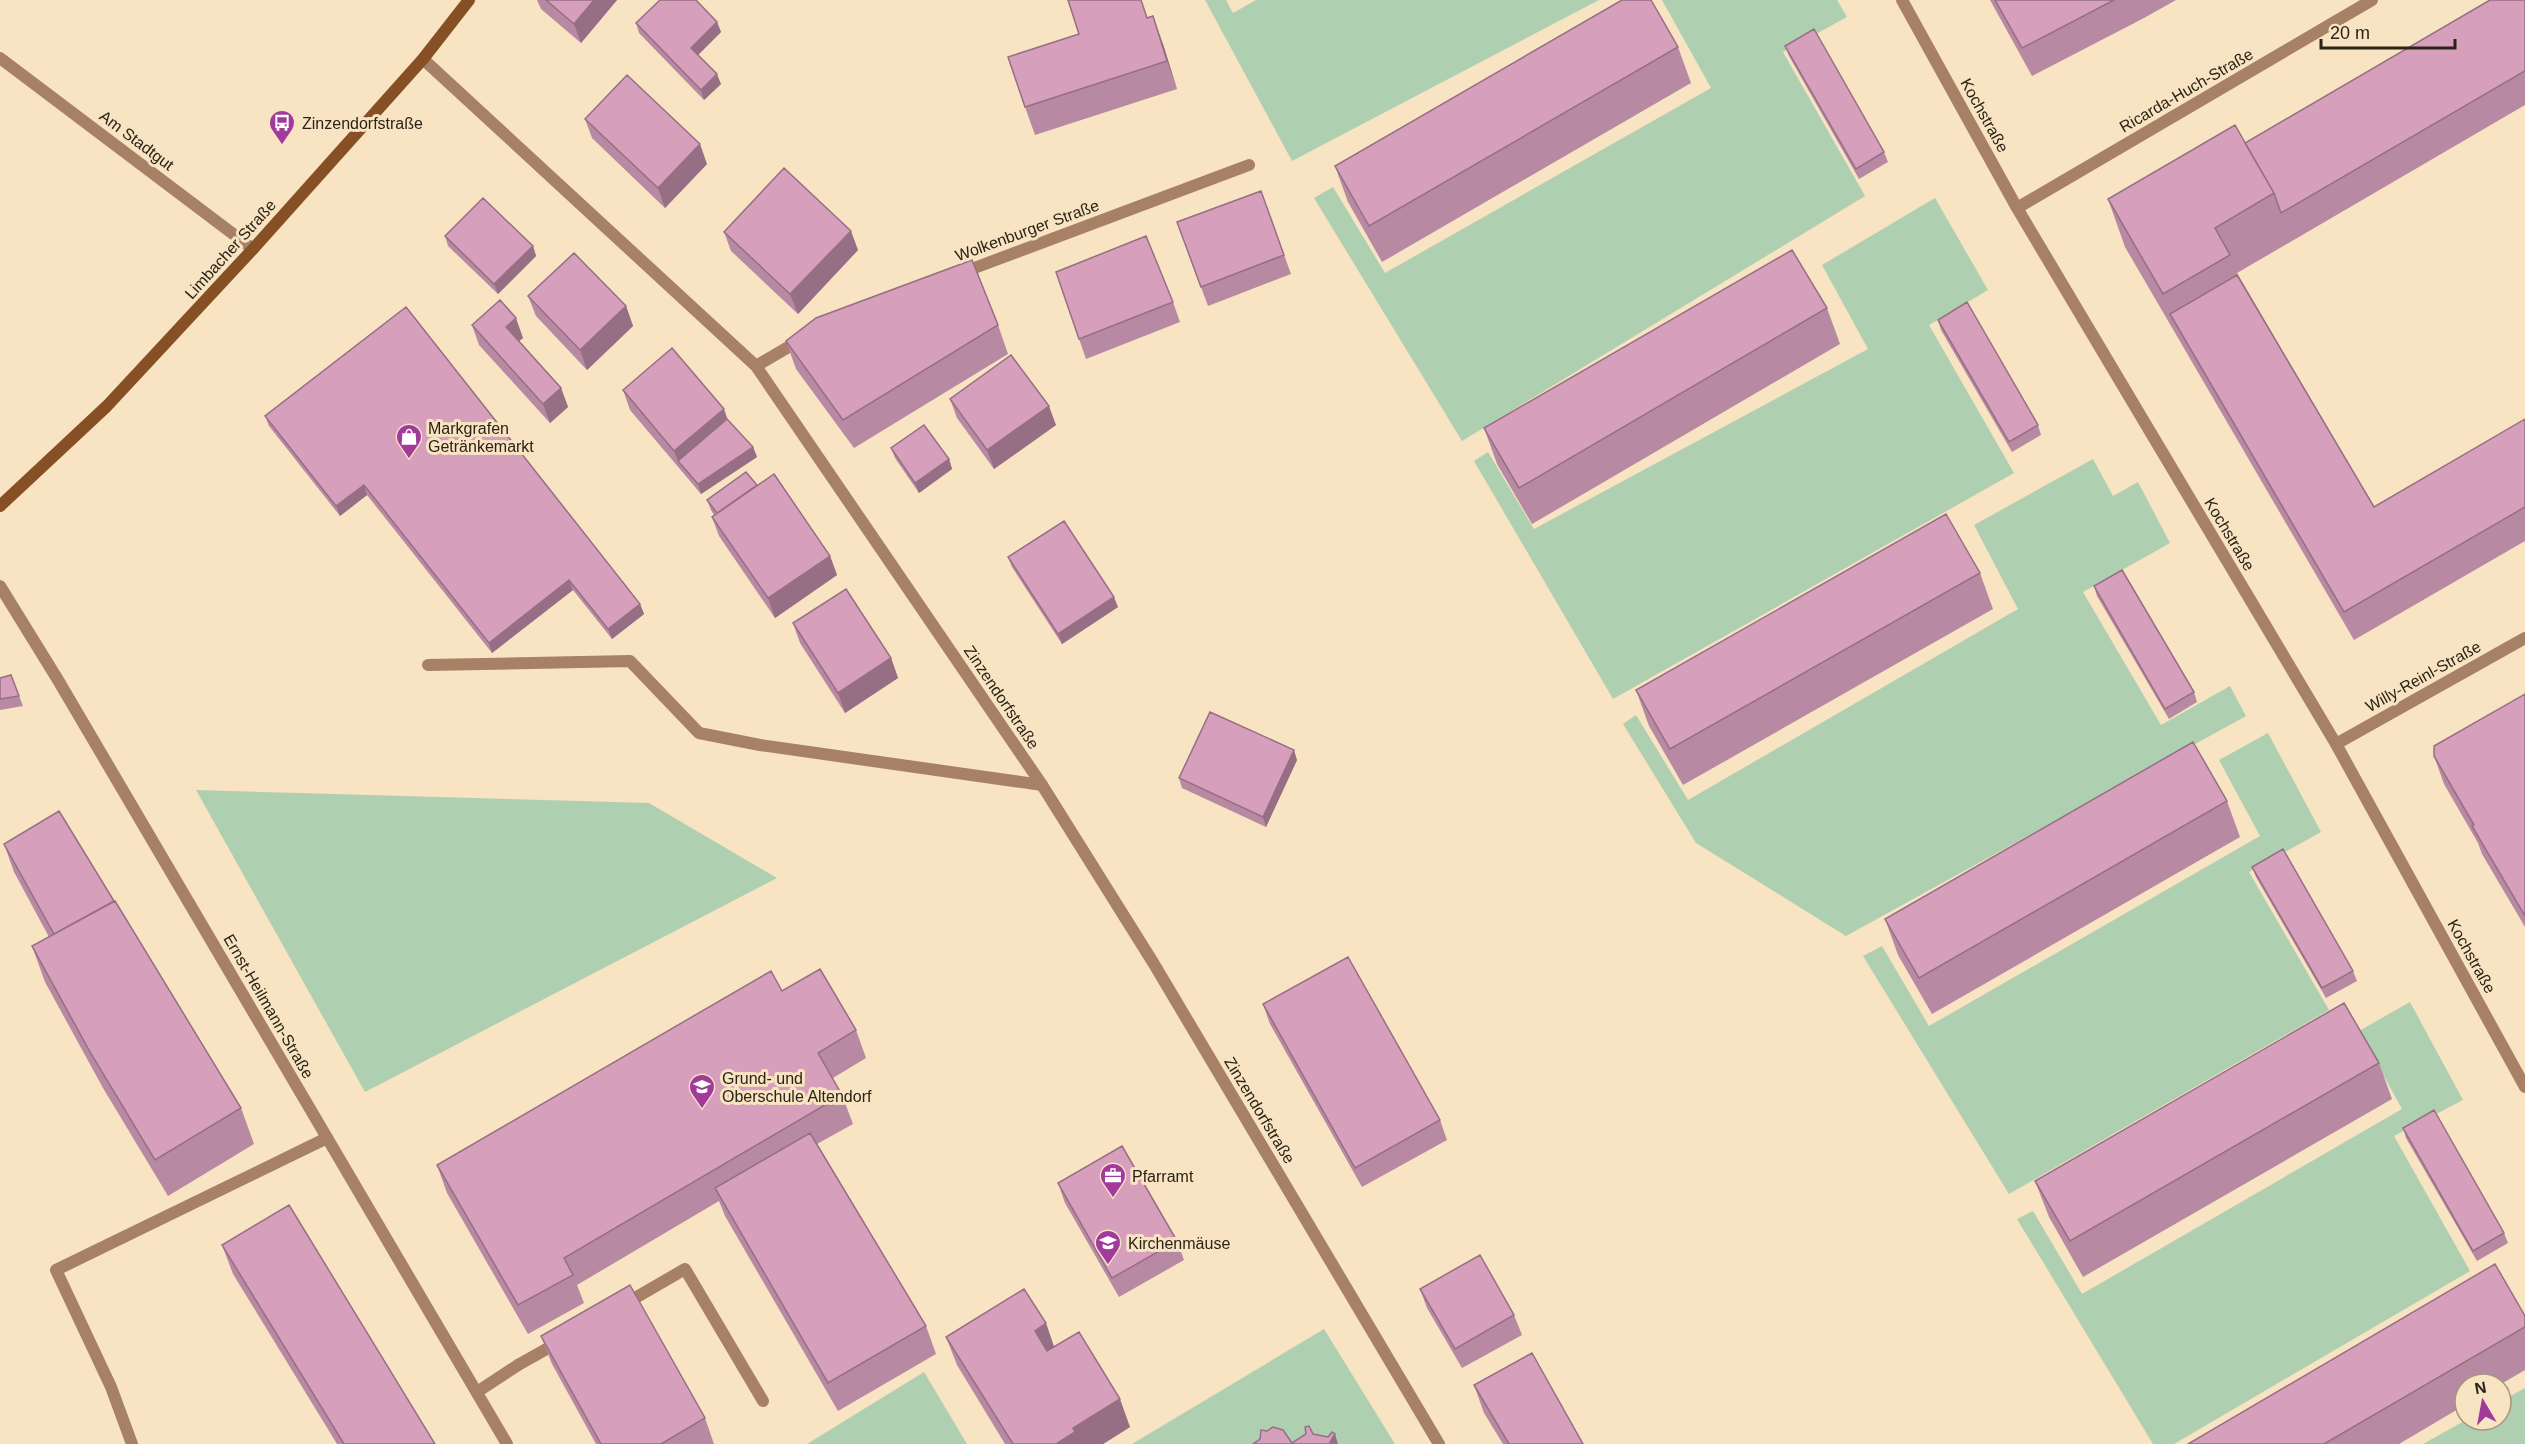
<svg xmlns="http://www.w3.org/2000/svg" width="2525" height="1444" viewBox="0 0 2525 1444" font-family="Arial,sans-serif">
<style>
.green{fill:#afcfb1}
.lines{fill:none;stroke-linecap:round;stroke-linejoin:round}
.service{stroke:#a78165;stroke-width:12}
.pedestrian{stroke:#a78165;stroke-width:12}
.minor{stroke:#a78165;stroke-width:12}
.secondary{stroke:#865024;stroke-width:12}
.wall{fill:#b889a2}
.shaded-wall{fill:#966f84}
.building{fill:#d69fbc;stroke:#966f84;stroke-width:1.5}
.labels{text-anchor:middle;stroke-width:6;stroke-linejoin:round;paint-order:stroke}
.street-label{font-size:16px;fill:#2a2316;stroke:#f8e3c2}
.poi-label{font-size:16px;fill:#2a2316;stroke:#f8e3c2;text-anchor:start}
</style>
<rect width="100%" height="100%" fill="#f8e3c2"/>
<!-- green -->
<path class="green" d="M1205 0H1226L1233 13 1256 0H1599L1292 161Z
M1662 0H1837L1847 17 1783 52 1865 196 1462 441 1314 198 1333 187 1385 273 1711 88Z
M1935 198 1988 290 1929 325 2014 473 1613 699 1474 461 1488 452 1534 529 1868 349 1822 265Z
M2093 459 2113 496 2138 482 2170 543 2083 592 2161 725 2230 686 2246 716 1846 936 1696 843 1623 724 1636 715 1688 800 2018 609 1974 525Z
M2268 733 2321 832 2249 872 2329 1010 2009 1194 1863 956 1882 946 1929 1026 2260 836 2219 760Z
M196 790 649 803 777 878 365 1092Z
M2410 1002 2463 1100 2394 1136 2470 1271 2174 1444H2153L2017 1219 2033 1211 2082 1294 2402 1109 2359 1031Z
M1324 1329 1395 1444H1132Z
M924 1372 967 1444H807Z
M2525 1388V1444H2423L2466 1420H2501V1401Z"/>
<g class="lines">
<!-- service -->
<path class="service" d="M0 58 253 249
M428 665 630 661 699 733 760 745 1042 785
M477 1392 518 1365
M132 1444 111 1387 56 1270 327 1138"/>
<!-- pedestrian -->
<path class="pedestrian" d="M623 1305 685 1269 763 1401
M518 1365 559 1342"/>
<!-- minor -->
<path class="minor" d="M1902 0 2017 208 2336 744 2525 1087
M423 59 756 366 1042 785 1154 964 1439 1444
M2017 208 2372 0
M961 273 1249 165
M756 366 802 339
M0 586 58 680 507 1444
M2336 744 2525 638"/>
<!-- secondary -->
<path class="secondary" d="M0 506 107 406 253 249 423 59 469 0"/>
</g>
<!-- wall -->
<path class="wall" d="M537 0H617L581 43 541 9Z
M1990 0H2176L2144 18 2032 76Z
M2525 0V105L2237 273 2374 507 2525 419V541L2354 640 2125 247 2108 199 2245 143Z
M1148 17 1163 44 1177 89 1035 135 1025 107 1079 34Z
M717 22 721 32 698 55 721 84 704 100 639 33 636 23Z
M1785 46 1884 152 1888 162 1859 179 1789 56Z
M1678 47 1691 83 1382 262 1348 202 1335 166Z
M585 119 707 164 665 208 592 138Z
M1261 191 1291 274 1208 306 1177 222Z
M724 232 858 250 798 314 731 251Z
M445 236 533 246 536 256 498 294 448 246Z
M1056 272 1173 302 1180 322 1086 359Z
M528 296 626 306 633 326 587 370 536 316Z
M1827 308 1840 344 1532 524 1497 464 1484 428Z
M1938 320 2038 425 2041 435 2012 452 1941 330Z
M472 325 523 338 519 341 561 388 568 407 550 423 479 345Z
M998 325 1008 354 854 448 796 369 786 341Z
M623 390 727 419 753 447 757 457 701 494 630 410Z
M950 399 1056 425 994 469 957 418Z
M265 416 640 604 644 614 612 639 573 590 492 653 367 495 340 516 269 426Z
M891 448 949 459 952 469 919 493 895 458Z
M757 485 830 556 837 575 775 618 719 536 712 517 714 515 711 510 707 500Z
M1008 557 1118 607 1062 644 1012 567Z
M1980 573 1993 609 1683 785 1649 726 1636 690Z
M2094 586 2194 692 2197 702 2169 719 2097 596Z
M793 623 891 658 898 678 845 713 800 643Z
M11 675 23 706 0 710V678Z
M2525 694V927L2482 854 2478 843 2444 784 2434 756Z
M1297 760 1266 827 1182 788 1179 778Z
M2227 801 2240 837 1932 1014 1898 955 1885 919Z
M4 844 114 901 241 1108 254 1144 168 1196 103 1088 45 982 32 946 49 937 14 872Z
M2252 867 2353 971 2357 981 2326 998 2256 877Z
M782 991 856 1030 866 1058 833 1078 842 1095 853 1124 817 1144 926 1326 936 1354 838 1411 725 1216 719 1201 577 1285 584 1303 528 1334 447 1193 437 1165Z
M1263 1004 1440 1120 1447 1140 1362 1187 1270 1024Z
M2379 1063 2392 1099 2083 1277 2049 1217 2035 1181Z
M2403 1128 2504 1233 2508 1243 2477 1261 2406 1138Z
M1058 1183 1177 1241 1184 1260 1119 1297 1065 1203Z
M222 1245 435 1444H337L233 1274Z
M1420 1289 1514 1315 1522 1335 1462 1368 1427 1308Z
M2525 1316V1370L2501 1384H2465V1405L2399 1444H2188Z
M541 1336 705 1418 714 1444H596L552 1364Z
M946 1337 1054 1347 1130 1427 1103 1444H1005L957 1365Z
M1474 1385 1583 1444H1503L1484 1413Z"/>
<!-- shaded-wall -->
<path class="shaded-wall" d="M594 0H617L581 43 574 24Z
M1153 16 1163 44 1177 89 1167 61Z
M717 22 721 32 695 58 691 48Z
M717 74 721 84 704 100 701 90Z
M700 144 707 164 665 208 658 188Z
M851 231 858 250 798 314 790 294Z
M533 246 536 256 498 294 494 284Z
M626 306 633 326 587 370 580 350Z
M516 318 523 338 513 346 506 327Z
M561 388 568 407 550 423 543 404Z
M1049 406 1056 425 994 469 987 450Z
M724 409 731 429 678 461 674 451Z
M753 447 757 457 701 494 698 484Z
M949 459 952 469 919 493 915 483Z
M364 485 367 495 340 516 336 506Z
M830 556 837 575 775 618 768 598Z
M569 580 573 590 492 653 489 643Z
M1114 597 1118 607 1062 644 1058 634Z
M640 604 644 614 612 639 608 629Z
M891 658 898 678 845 713 838 693Z
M1294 750 1297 760 1266 827 1263 817Z
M1046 1323 1056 1352 1045 1359 1035 1331Z
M1120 1399 1130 1427 1103 1444H1056L1073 1428Z
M1335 1434 1338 1444H1331L1330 1442Z"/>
<!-- building -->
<path class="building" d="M546 0H594L574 24Z
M660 0H696L717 22 691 48 717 74 701 90 636 23Z
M1068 0H1141L1147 18 1153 16 1167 61 1025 107 1008 57 1079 34Z
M1622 0H1651L1678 47 1369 226 1335 166Z
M1995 0H2114L2022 48Z
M2490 0H2525V71L2281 213 2274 193 2245 143Z
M1814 29 1884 152 1856 169 1785 46Z
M627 75 700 144 658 188 585 119Z
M2235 125 2274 193 2215 228 2230 255 2163 294 2108 199Z
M784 168 851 231 790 294 724 232Z
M1261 191 1284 255 1201 287 1177 222Z
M483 198 533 246 494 284 445 236Z
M1146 236 1173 302 1079 339 1056 272Z
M1792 250 1827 308 1519 488 1484 428Z
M574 253 626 306 580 350 528 296Z
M972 260 998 325 843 420 786 341 816 318Z
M2237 275 2374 507 2525 419V507L2344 612 2170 314Z
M500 300 516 318 506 327 561 388 543 404 472 325Z
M1967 302 2038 425 2009 442 1938 320Z
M406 307 640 604 608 629 569 580 489 643 364 485 336 506 265 416Z
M672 348 724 409 674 451 623 390Z
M1011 355 1049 406 987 450 950 399Z
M727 419 753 447 698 484 678 461Z
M924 425 949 459 915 483 891 448Z
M746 472 757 485 717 513 707 500Z
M774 474 830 556 768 598 712 517Z
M1946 514 1980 573 1670 749 1636 690Z
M1064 521 1114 597 1058 634 1008 557Z
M2122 570 2194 692 2165 709 2094 586Z
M846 589 891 658 838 693 793 623Z
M11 675 19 696 0 699V678Z
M2525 694V916L2472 826 2474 825 2434 756V746Z
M1210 712 1294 750 1263 817 1179 778Z
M2193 742 2227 801 1919 978 1885 919Z
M59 811 114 901 54 934 4 844Z
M2283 849 2353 971 2322 988 2252 867Z
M115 901 241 1108 155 1160 90 1052 32 946Z
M1348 957 1440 1120 1355 1168 1263 1004Z
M820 969 856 1030 818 1053 842 1095 564 1258 573 1275 518 1305 437 1165 771 971 782 991Z
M2344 1003 2379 1063 2070 1241 2035 1181Z
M2434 1110 2504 1233 2473 1251 2403 1128Z
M810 1133 926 1326 828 1383 715 1188Z
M1122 1146 1177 1241 1112 1278 1058 1183Z
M289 1205 435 1444H344L222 1245Z
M1480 1255 1514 1315 1455 1349 1420 1289Z
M2495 1264 2525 1316V1327L2324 1444H2188Z
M630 1285 705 1418 661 1444H601L541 1336Z
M1024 1289 1046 1323 1035 1331 1047 1351 1079 1332 1120 1399 1073 1428 1075 1432 1056 1444H1013L946 1337Z
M1532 1353 1583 1444H1509L1474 1385Z
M1309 1426 1313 1434 1328 1437 1332 1432 1335 1434 1330 1442 1331 1444H1253L1260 1439 1261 1430 1267 1431 1273 1427 1283 1430 1292 1443 1306 1434 1305 1427Z"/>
<!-- icons -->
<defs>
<symbol id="bus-pin" viewBox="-11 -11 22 30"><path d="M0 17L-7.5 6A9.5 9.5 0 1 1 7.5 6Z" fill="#a23a9c" stroke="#f8e3c2"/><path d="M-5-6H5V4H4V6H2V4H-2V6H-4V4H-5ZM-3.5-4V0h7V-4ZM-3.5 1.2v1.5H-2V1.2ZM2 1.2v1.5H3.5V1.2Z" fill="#fff"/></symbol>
<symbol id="shop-pin" viewBox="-11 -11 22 30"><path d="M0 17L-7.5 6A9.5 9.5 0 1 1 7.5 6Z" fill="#a23a9c" stroke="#f8e3c2"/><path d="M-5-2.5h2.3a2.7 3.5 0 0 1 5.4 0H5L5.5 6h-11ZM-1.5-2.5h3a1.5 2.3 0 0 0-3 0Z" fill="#fff"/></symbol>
<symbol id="school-pin" viewBox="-11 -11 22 30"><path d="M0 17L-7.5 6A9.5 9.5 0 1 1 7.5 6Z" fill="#a23a9c" stroke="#f8e3c2"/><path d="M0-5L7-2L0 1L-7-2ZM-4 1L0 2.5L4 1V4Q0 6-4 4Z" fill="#fff"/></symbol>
<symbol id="office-pin" viewBox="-11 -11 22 30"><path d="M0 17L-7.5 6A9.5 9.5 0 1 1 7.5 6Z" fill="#a23a9c" stroke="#f8e3c2"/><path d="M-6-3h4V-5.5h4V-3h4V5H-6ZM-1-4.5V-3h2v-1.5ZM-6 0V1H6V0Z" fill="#fff"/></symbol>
</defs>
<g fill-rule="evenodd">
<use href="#bus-pin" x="267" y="108" width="30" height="40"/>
<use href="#shop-pin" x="394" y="422" width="30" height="40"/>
<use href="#school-pin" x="687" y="1072" width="30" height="40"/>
<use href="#office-pin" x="1098" y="1161" width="30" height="40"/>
<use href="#school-pin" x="1093" y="1228" width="30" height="40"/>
</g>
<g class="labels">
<!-- street labels -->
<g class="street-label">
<text transform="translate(2186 90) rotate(-30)" y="6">Ricarda-Huch-Straße</text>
<text transform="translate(1985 115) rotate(61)" y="6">Kochstraße</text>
<text transform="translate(137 140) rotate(37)" y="6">Am Stadtgut</text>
<text transform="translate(1027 230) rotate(-20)" y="6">Wolkenburger Straße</text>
<text transform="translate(230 249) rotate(-48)" y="6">Limbacher Straße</text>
<text transform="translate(2230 534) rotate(59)" y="6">Kochstraße</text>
<text transform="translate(2423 676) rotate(-29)" y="6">Willy-Reinl-Straße</text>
<text transform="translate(1002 697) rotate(56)" y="6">Zinzendorfstraße</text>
<text transform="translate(2472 956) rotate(61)" y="6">Kochstraße</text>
<text transform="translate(269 1006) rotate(60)" y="6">Ernst-Heilmann-Straße</text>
<text transform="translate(1260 1110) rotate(59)" y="6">Zinzendorfstraße</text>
</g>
<!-- poi labels -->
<g class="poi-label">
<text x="302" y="129">Zinzendorfstraße</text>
<text x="428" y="434">Markgrafen<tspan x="428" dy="18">Getränkemarkt</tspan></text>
<text x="722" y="1084">Grund- und<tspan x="722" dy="18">Oberschule Altendorf</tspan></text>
<text x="1132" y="1182">Pfarramt</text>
<text x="1128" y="1249">Kirchenmäuse</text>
</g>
</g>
<!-- north arrow -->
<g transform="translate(2483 1402) rotate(350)"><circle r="28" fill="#f8e3c2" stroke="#a6967d" stroke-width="1.5"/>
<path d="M0-4.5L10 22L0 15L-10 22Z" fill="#a23a9c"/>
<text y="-9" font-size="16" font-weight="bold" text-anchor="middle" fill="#2a2316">N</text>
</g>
<!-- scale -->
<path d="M2321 39v9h134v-9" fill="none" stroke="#2a2316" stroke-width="3"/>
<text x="2330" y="39" font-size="18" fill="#2a2316" stroke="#f8e3c2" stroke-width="4.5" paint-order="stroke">20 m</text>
</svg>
